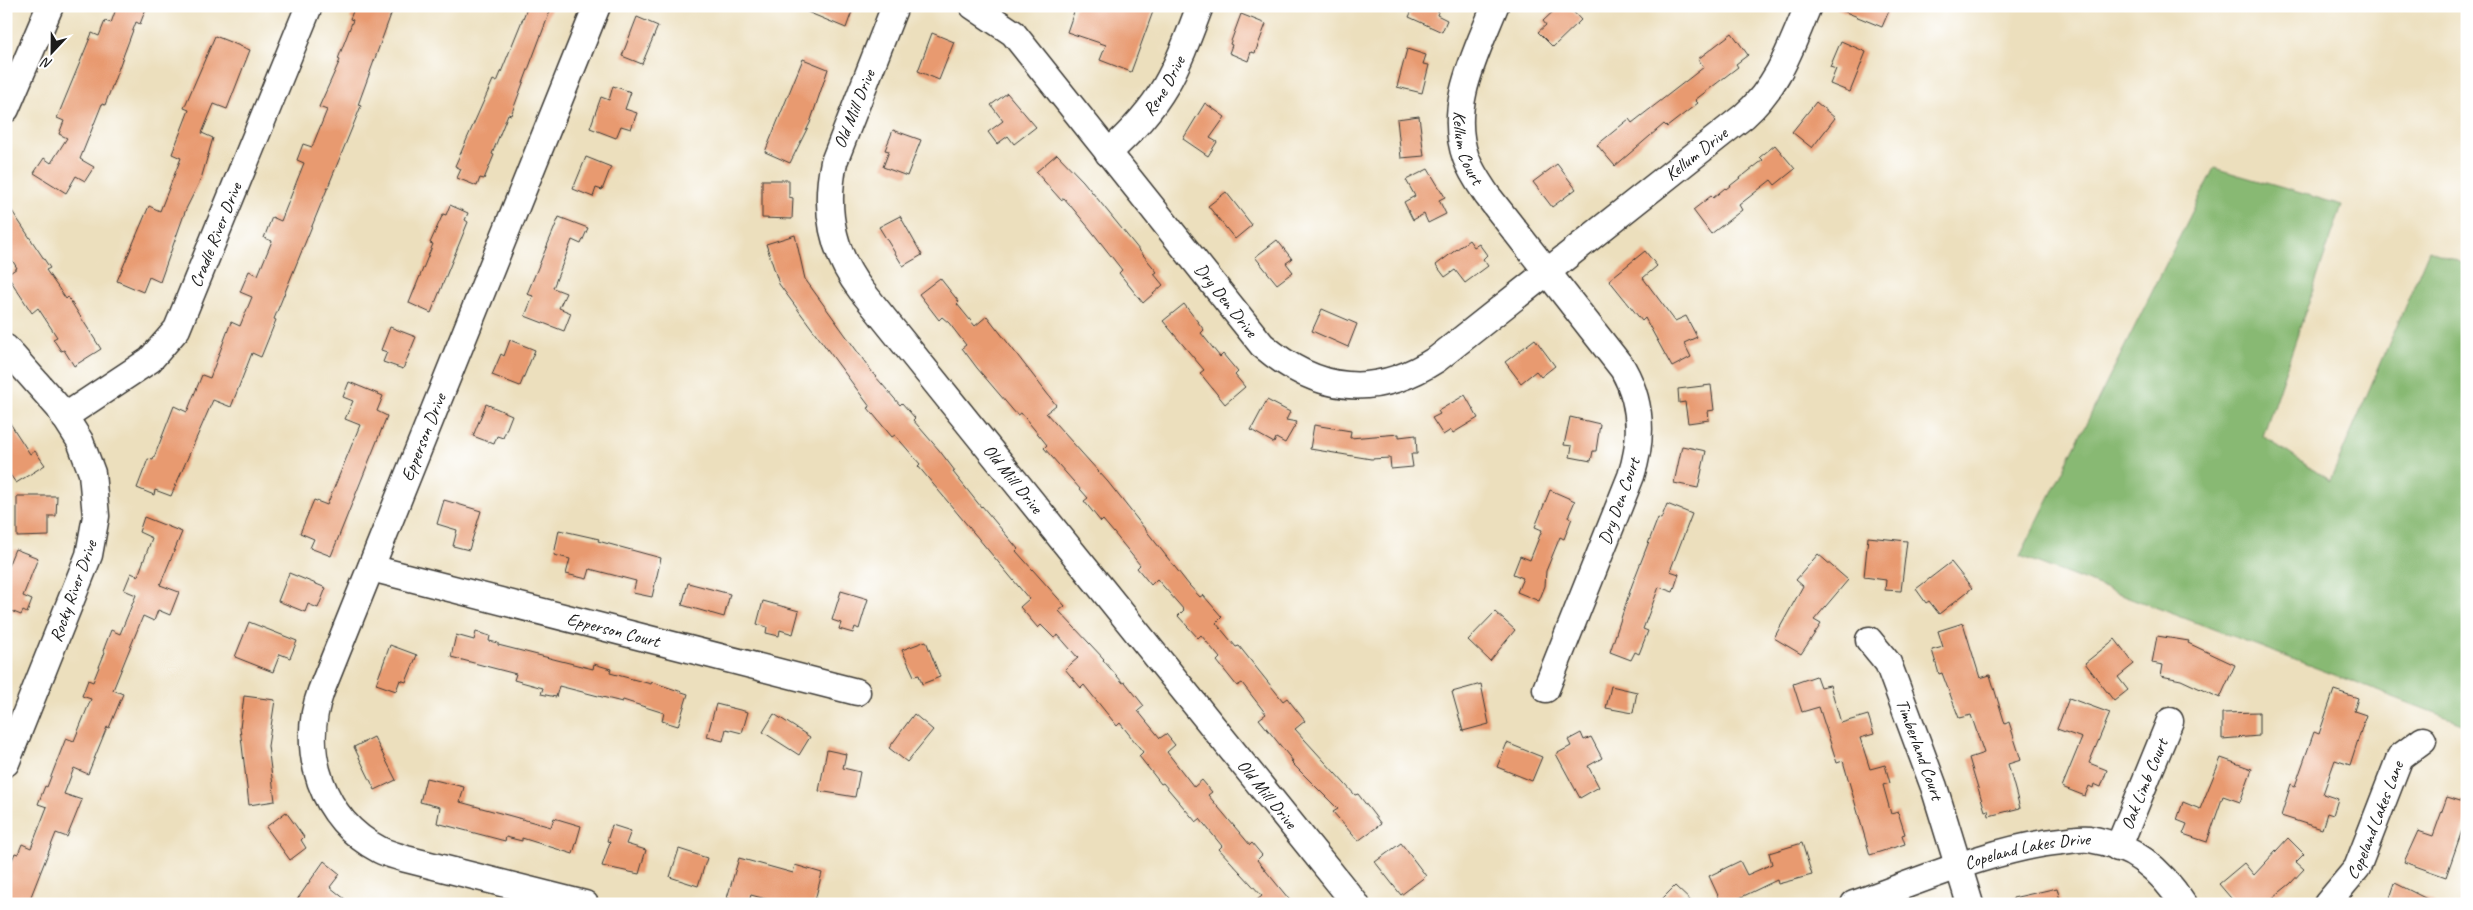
<svg xmlns="http://www.w3.org/2000/svg" width="2473" height="910" viewBox="0 0 2473 910" font-family="Caveat,sans-serif">
<style>
.forest{fill:#88b973;stroke:#526a48}
.building{fill:#e89a70}
.lines{fill:none;stroke-linecap:round;stroke-linejoin:round}
.minor-casing{stroke:#3b3934;stroke-width:29}
.minor{stroke:#fff;stroke-width:26}
.labels{text-anchor:middle;stroke-width:4;stroke-linejoin:round;paint-order:stroke}
.street-label{font-size:18px;fill:#1c1c1c;stroke:#fff}
</style>
<rect width="100%" height="100%" fill="#fff"/>
<filter id="ink" filterUnits="userSpaceOnUse"><feTurbulence type="fractalNoise" baseFrequency=".02" numOctaves="2"/><feDisplacementMap in="SourceGraphic" scale="10" xChannelSelector="R" yChannelSelector="G"/><feConvolveMatrix kernelMatrix="1 2 1 2 8 2 1 2 1" color-interpolation-filters="sRGB"/></filter>
<filter id="wash" filterUnits="userSpaceOnUse"><feTurbulence type="fractalNoise" baseFrequency=".0096" numOctaves="4" result="noise"/><feDisplacementMap in="SourceGraphic" scale="20" xChannelSelector="R" yChannelSelector="G"/><feGaussianBlur stdDeviation="1.12" result="paint"/><feColorMatrix in="noise" values="0 0 0 0 0 0 0 0 0 0 0 0 0 0 0 0 0 1.4 0 .05"/><feComposite in="paint" operator="in"/></filter>
<g filter="url(#wash)">
<rect width="100%" height="100%" fill="#ecdfbd"/>
<!-- forest -->
<path class="forest" d="M2214 168 2342 205 2263 436 2330 481 2429 250 2467 265V725L2020 556Z"/>
<g id="blocks">
<!-- building -->
<path class="building" d="M117 6H147L140 24 136 22 105 105 102 104 80 159 94 167 85 181 76 176 66 193 34 173 44 158 51 163 67 138 59 134 64 121 57 118 92 33 99 36 105 21 111 23Z
M355 6H394L358 105 361 106 274 319 276 320 261 357 252 353 231 407 213 400 171 496 155 490 154 495 137 488 148 459 153 460 174 406 187 412 202 375 210 378 231 322 240 326 252 297 240 292 249 271 258 275 272 241 264 238 272 217 281 221 304 163 297 160 303 144 312 147 327 110 319 107 340 60 338 59 353 20 350 19Z
M528 6H552L511 115 508 114 492 154 494 155 484 179 480 178 477 186 457 178 461 169 455 166 493 80 497 82Z
M793 6H854L846 28Z
M1076 6H1155L1131 72 1100 60 1106 45 1067 32Z
M1414 6H1440L1437 15 1447 20 1442 32 1409 17Z
M1559 6H1568L1581 20 1553 47 1538 32 1546 25 1543 21Z
M1831 6H1891L1882 27Z
M1241 14 1266 24 1255 53 1251 52 1248 61 1229 53 1232 45 1230 44Z
M637 17 658 26 642 64 622 56Z
M932 33 954 42 939 80 918 71Z
M1732 33 1748 55 1736 64 1738 67 1695 100 1698 103 1667 127 1664 124 1615 166 1597 145 1629 119 1632 123 1704 67 1698 59Z
M215 36 250 50 227 109 214 104 202 133 213 138 201 179 186 209 160 282 149 277 143 292 117 281 149 206 160 211 181 158 172 154 189 110 184 108Z
M1841 41 1866 52 1850 92 1830 84 1836 69 1830 67Z
M1407 49 1426 55 1423 64 1429 65 1422 93 1397 87Z
M803 59 828 69 810 123 790 163 765 152Z
M613 86 631 92 625 109 637 113 631 129 621 126 616 138 590 128 601 97 609 100Z
M1007 93 1036 127 1014 144 1008 136 997 144 988 132 1003 121 991 105Z
M1816 102 1835 118 1812 148 1792 132Z
M1205 103 1225 117 1210 138 1217 142 1208 156 1183 139Z
M1419 116 1424 156 1401 158 1397 119Z
M893 130 921 140 907 176 883 167 889 151 885 150Z
M1775 145 1795 169 1775 185 1771 180 1739 205 1742 210 1711 234 1693 210 1711 196 1713 198 1725 188 1726 189 1763 160 1760 157Z
M1057 154 1083 181 1157 272 1154 274 1163 285 1143 303 1119 273 1122 270 1090 229 1064 198 1061 200 1036 172Z
M586 157 611 167 602 190 596 188 593 197 573 189Z
M1557 164 1576 189 1552 207 1533 182Z
M1428 169 1445 197 1439 200 1446 214 1428 223 1424 214 1413 220 1404 202 1415 196 1406 180Z
M762 180H789V197L793 198 792 219 762 218Z
M1226 192 1252 225 1235 239 1208 206Z
M6 202 50 268 46 270 66 299 68 297 101 349 74 366 64 350 61 351 53 339 57 337 38 308 32 313 7 275 17 268 6 250Z
M450 205 468 213 465 220 468 222 431 313 409 303 433 244 430 243 443 214 446 215Z
M900 216 922 255 903 266 879 227Z
M559 217 588 228 581 244 572 240 553 288 566 293 559 308 571 313 564 331 525 316 533 296 527 294Z
M795 235 805 279 875 376 900 405 902 403 915 418 913 420 939 450 955 471 953 472 981 507 982 506 1018 549 1016 551 1065 606 1059 611 1104 659 1103 660 1123 683 1125 682 1144 706 1138 711 1160 738 1166 734 1175 745 1167 752 1194 787 1202 780 1212 792 1208 795 1250 845 1252 843 1262 855 1257 860 1293 904H1252L1262 896 1219 849 1222 846 1200 819 1196 822 1163 783 1161 784 1139 756 1143 752 1120 723 1117 726 1084 685 1081 688 1065 669 1078 658 1058 635 1054 638 1041 625 1038 628 1020 607 1029 599 918 466 920 464 895 435 892 437 868 408 870 407 779 284 766 244Z
M1277 240 1292 259 1286 263 1293 272 1277 284 1255 257Z
M1469 240 1474 247 1479 244 1487 255 1483 259 1488 266 1465 283 1455 270 1445 277 1436 265Z
M1645 251 1657 266 1643 278 1675 321 1686 316 1697 337 1684 343 1691 357 1672 367 1645 318 1642 321 1609 280Z
M940 278 959 302 957 304 975 326 987 316 1056 405 1046 413 1108 482 1189 585 1200 597 1203 595 1222 617 1216 623 1236 647 1239 646 1283 701 1287 698 1305 721 1295 729 1355 795 1358 794 1381 824 1358 841 1333 812 1338 809 1291 762 1293 761 1259 719 1266 714 1242 683 1237 686 1217 661 1220 658 1201 635 1198 638 1178 616 1184 610 1157 579 1151 585 1137 568 1140 565 1114 533 1103 520 1101 522 1084 501 1088 498 1044 448 1047 445 1021 413 1017 415 977 368 962 348 966 345 949 323 942 317 939 320 919 294Z
M1184 304 1204 330 1201 333 1220 357 1223 354 1238 372 1235 375 1245 387 1225 404 1200 373 1204 370 1163 321Z
M1322 309 1357 324 1348 347 1312 331Z
M390 327 416 337 403 369 383 362 387 352 381 350Z
M1535 339 1555 366 1541 377 1536 371 1521 383 1505 362Z
M510 340 535 350 520 386 492 375 501 354 504 356Z
M349 382 383 396 377 411 387 416 331 556 310 548 314 539 300 533 314 500 327 505 360 425 345 419 353 401 343 397Z
M1711 385 1714 410 1708 411 1709 420 1688 423 1685 402 1679 403 1678 389Z
M1465 395 1478 418 1453 433 1451 430 1443 435 1432 418 1440 414 1438 411Z
M1267 400 1290 412 1286 420 1297 422 1285 443 1276 438 1274 443 1251 430Z
M486 404 512 415 503 438 497 436 494 444 473 436Z
M6 417 30 454 35 451 45 465 16 483 6 469Z
M1570 417 1600 424 1596 451H1593L1591 461 1570 457 1572 446 1564 445Z
M1314 425 1351 431 1350 438 1399 434V437L1416 435 1417 454H1411L1413 467 1391 469 1390 458 1371 459 1310 449Z
M1682 446 1706 451 1698 488 1674 483Z
M1550 490 1575 501 1568 517 1572 518 1564 539 1560 537 1546 571 1545 586 1539 601 1517 592 1523 578 1513 574 1520 556 1530 560 1542 530 1535 527Z
M17 496H57L56 516H49V536L17 537Z
M444 500 481 511 469 550 453 546 457 530 437 524Z
M1667 504 1692 514 1670 571 1679 574 1673 592 1659 587 1643 629 1648 631 1639 654 1635 652 1631 660 1610 652 1632 585 1658 518 1661 519Z
M144 517 182 532 160 585 179 592 170 615 158 610 154 621 143 616 113 690 123 694 109 728 107 727 88 774 74 768 64 794 82 800 67 837 56 833 28 904H6V874L15 853 18 854 22 844 31 848 47 807 38 804 45 786 47 787 66 738 74 741 91 699 82 696 88 680 93 682 105 652 103 651 111 630 120 634 136 595 124 590 131 573 138 576 152 538 139 532Z
M559 530 599 539 598 541 661 558 652 597 633 593 636 581 590 569 587 579 566 574 570 559 554 555Z
M1868 537 1907 541 1901 591 1885 590 1886 580 1864 577Z
M15 549 38 558 23 596 32 600 27 613 23 611 21 615 6 609V571Z
M1818 554 1848 580 1814 620 1821 624 1801 654 1774 638 1803 586 1796 580Z
M1951 562 1972 588 1939 614 1929 601 1926 603 1916 589Z
M289 573 326 588 318 608 308 604 305 612 278 601Z
M688 583 730 594 724 617 682 605Z
M841 591 868 599 859 629 855 627 853 633 839 629 841 623 832 620Z
M763 601 799 611 793 634 780 630 779 636 766 633 767 627 757 624Z
M1495 612 1515 630 1490 661 1468 640Z
M249 622 297 641 290 658 280 654 273 672 235 657Z
M1963 623 1980 678 1990 675 2005 724 2009 722 2021 760 2008 764 2020 808 1989 816 1988 810 1985 811 1969 758 1984 753 1971 715 1959 718 1942 673 1939 674 1932 650 1943 647 1938 631Z
M476 632 490 636 489 641 498 643V645L593 669 594 664 611 669 610 673 651 684 652 682 688 694 678 726 662 721 664 713 623 700 622 702 559 686 556 697 541 694 543 688 514 680 516 674 451 657 456 635 474 640Z
M2157 636 2189 641 2188 643 2235 665 2220 698 2181 680 2161 676 2163 665 2152 663Z
M2115 639 2134 664 2118 677 2128 690 2114 701 2085 663Z
M926 641 940 677 922 684 919 675 914 676 902 650Z
M390 645 417 655 406 682 400 680 396 691 376 684Z
M1816 676 1820 687 1830 685 1841 723 1868 715 1874 734 1860 738 1870 769 1885 765 1890 783 1883 785 1891 814 1898 812 1905 834 1902 835 1905 844 1870 855 1843 761 1837 763 1819 707 1802 712 1793 684Z
M1481 684 1489 724 1463 731 1452 692Z
M1611 686 1637 692 1633 713 1606 708Z
M2334 690 2358 698 2354 711 2366 715 2350 765 2335 760 2323 794 2338 799 2333 815 2327 813 2322 829 2281 816 2291 784 2295 786 2314 732 2319 734Z
M244 696 275 700 268 746 275 801 249 805 240 728Z
M2069 698 2110 713 2089 763 2107 770 2101 787 2094 784 2093 788 2089 786 2085 796 2062 787 2082 738 2057 729Z
M716 704 748 712 742 733 726 729 723 741 707 737Z
M2259 712V736L2222 739V713Z
M774 714 810 737 799 755 763 732Z
M914 714 933 730 907 762 889 748Z
M1581 733 1584 740 1591 737 1602 758 1588 766 1599 787 1580 798 1556 754 1571 746 1568 740Z
M374 737 396 780 375 790 354 747Z
M1507 743 1542 757 1532 781 1497 767Z
M827 750 846 754 843 768 860 772 855 797 819 791Z
M2221 758 2252 769 2240 802 2223 796 2207 842 2183 834 2187 824 2177 820 2183 802 2200 809Z
M426 778 464 787 460 802 551 827 554 818 581 826 573 854 522 838V841L506 837 505 841 437 823 440 807 420 802Z
M2447 797 2467 803V816L2446 877 2404 862 2418 831 2433 836Z
M286 812 304 837 301 840 306 848 290 860 266 827Z
M612 825 631 831 626 844 646 850 639 874 602 866 610 842 607 841Z
M2288 838 2304 854 2296 862 2304 869 2290 884 2265 904H2236L2219 884 2244 863 2254 875Z
M1401 843 1426 876 1401 895 1375 862Z
M1802 843 1812 875 1778 884 1777 880 1727 904H1722L1709 876 1740 861 1747 875 1772 864 1769 853Z
M679 849 707 858 698 886 670 877Z
M739 858 793 873 795 865 822 873 814 904H784L751 895 748 904 727 898Z
M324 861 340 874 330 887 351 904H294Z
M2395 883 2437 904H2388Z
M1675 886 1694 904H1657Z
M2057 888 2061 904H2013V898Z"/>
</g>
</g>
<g filter="url(#ink)">
<use href="#blocks" fill-opacity="0" stroke="#3b3934" stroke-width="1"/>
<g class="lines">
<defs>
<g id="minor">
<path id="s1" d="M895 6 834 162C824 209 832 252 861 290L1356 904"/>
<path id="s2" d="M973 6 1013 33 1262 345C1318 393 1375 399 1437 359L1744 116C1778 86 1791 47 1808 6"/>
<path id="s3" d="M1495 6C1476 54 1447 106 1466 158 1471 172 1479 183 1487 195L1623 369C1642 403 1643 439 1631 476L1546 689"/>
<path d="M6 109 50 6"/>
<path id="s4" d="M1108 153C1163 104 1175 73 1200 6"/>
<path d="M6 348 59 408 80 441 92 473 96 516 89 555 6 763"/>
<path id="s5" d="M64 417 150 360 177 329 309 6"/>
<path id="s6" d="M371 568 857 692"/>
<path id="s7" d="M1869 640 1888 663 1934 787 1970 904"/>
<path id="s8" d="M2118 848 2170 721"/>
<path id="s9" d="M585 904 406 859C397 856 388 854 380 850 322 820 299 751 321 691L597 6"/>
<path id="s10" d="M1854 904C1917 882 1996 847 2062 841 2071 840 2081 838 2089 839 2133 846 2160 868 2183 904"/>
<path id="s11" d="M2327 904 2357 868 2400 757 2423 740"/>
</g>
</defs>
<!-- minor casing -->
<use href="#minor" class="minor-casing"/>
<!-- minor -->
<use href="#minor" class="minor"/>
</g>
</g>
<g class="labels">
<!-- street labels -->
<g class="street-label">
<text dy="6" stroke="none"><textPath href="#s4" startOffset="88">Rene Drive</textPath></text>
<text transform="translate(854 109) rotate(-68)" y="6">Old Mill Drive</text>
<text dy="6" stroke="none"><textPath href="#s3" startOffset="149">Kellum Court</textPath></text>
<text dy="6" stroke="none"><textPath href="#s2" startOffset="969">Kellum Drive</textPath></text>
<text dy="6" stroke="none"><textPath href="#s5" startOffset="246">Cradle River Drive</textPath></text>
<text dy="6" stroke="none"><textPath href="#s2" startOffset="390">Dry Den Drive</textPath></text>
<text dy="6" stroke="none"><textPath href="#s9" startOffset="671">Epperson Drive</textPath></text>
<text dy="6" stroke="none"><textPath href="#s1" startOffset="545">Old Mill Drive</textPath></text>
<text transform="translate(1619 501) rotate(-70)" y="6">Dry Den Court</text>
<text transform="translate(73 591) rotate(-70)" y="6">Rocky River Drive</text>
<text dy="6" stroke="none"><textPath href="#s6" startOffset="250">Epperson Court</textPath></text>
<text dy="6" stroke="none"><textPath href="#s7" startOffset="122">Timberland Court</textPath></text>
<text dy="6" stroke="none"><textPath href="#s8" startOffset="69">Oak Limb Court</textPath></text>
<text dy="6" stroke="none"><textPath href="#s1" startOffset="950">Old Mill Drive</textPath></text>
<text dy="6" stroke="none"><textPath href="#s11" startOffset="98">Copeland Lakes Lane</textPath></text>
<text dy="6" stroke="none"><textPath href="#s10" startOffset="182">Copeland Lakes Drive</textPath></text>
</g>
</g>
<!-- margin -->
<rect width="2473" height="910" fill="none" stroke="#fff" stroke-width="25"/>
<!-- north arrow -->
<g transform="translate(52 52) rotate(202)" stroke="#ffffff" stroke-width="4" paint-order="stroke">
<path d="M0-4L9 19L0 12L-9 19Z" fill="#1c1c1c"/>
<text y="-8" font-size="14" font-weight="bold" text-anchor="middle" fill="#1c1c1c">N</text>
</g>
</svg>
